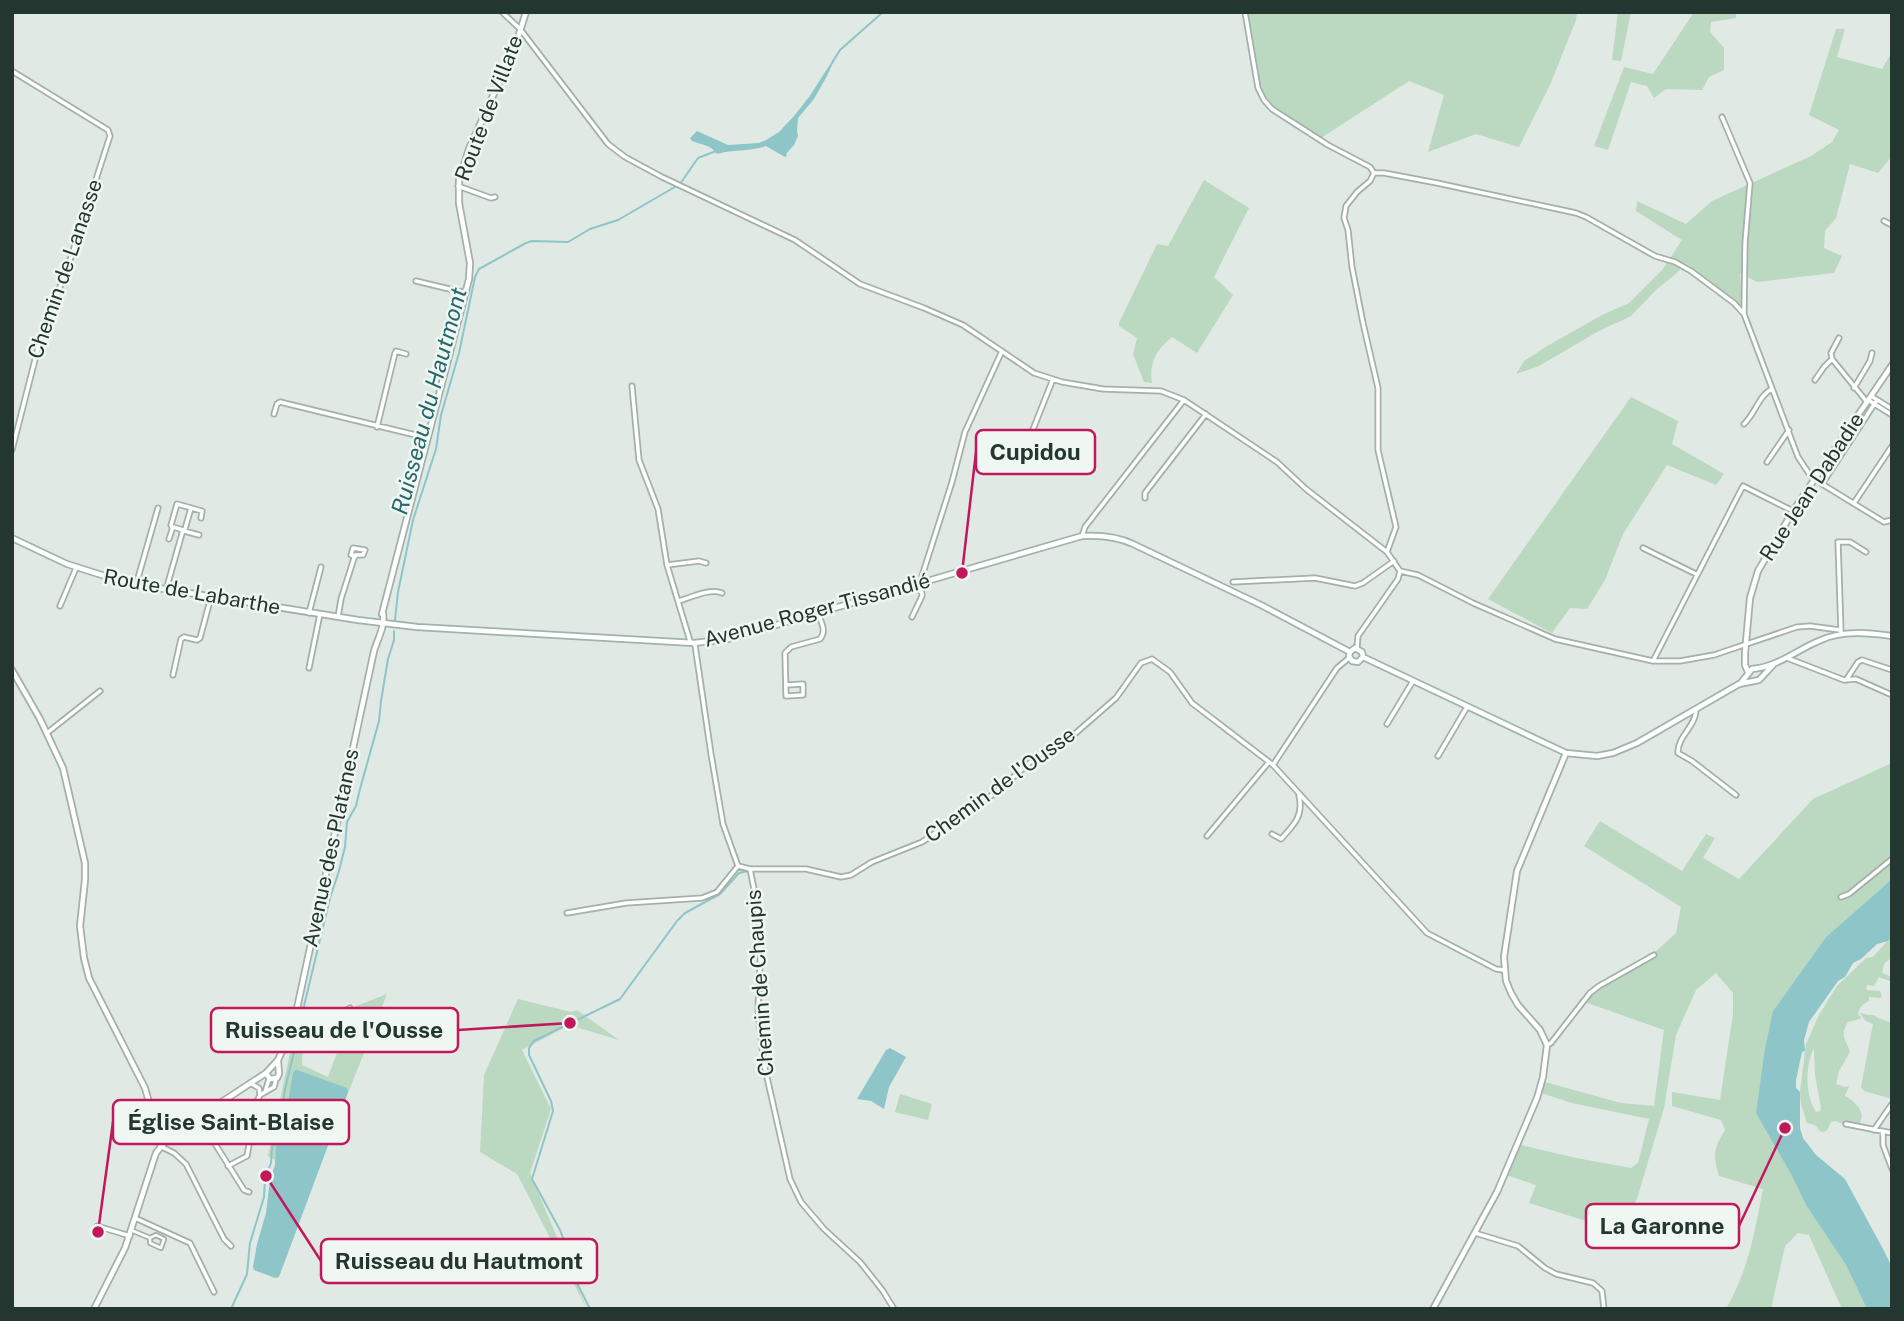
<svg xmlns="http://www.w3.org/2000/svg" width="1904" height="1321" viewBox="0 0 1904 1321" font-family="'Public Sans',sans-serif">
<style>
.green{fill:#bbd8c0;fill-rule:evenodd}
.water{fill:#8dc5c9}
.lines{fill:none;stroke-linecap:round;stroke-linejoin:round}
.stream{stroke:#8dc5c9;stroke-width:2}
.pedestrian-casing{stroke:#a4b0aa;stroke-width:6}
.minor-casing{stroke:#a4b0aa;stroke-width:7}
.tertiary-casing{stroke:#a4b0aa;stroke-width:8}
.secondary-casing{stroke:#a0b3ab;stroke-width:8}
.pedestrian{stroke:#fff;stroke-width:2.5}
.minor{stroke:#fff;stroke-width:3.5}
.tertiary{stroke:#fff;stroke-width:4.5}
.secondary{stroke:#fff;stroke-width:4.5}
.labels{text-anchor:middle;stroke-width:5;stroke-linejoin:round;paint-order:stroke}
.street-label{font-size:21px;fill:#233730;stroke:#f0f6f2}
.water-label{font-size:23px;font-style:italic;fill:#24676c;stroke:#f0f6f2}
.leader{fill:none;stroke:#c2185b;stroke-width:2.5}
.callout-dot{fill:#c2185b;stroke:#f0f6f2;stroke-width:2.5}
.callout{fill:#f0f6f2;stroke:#c2185b;stroke-width:2.5}
.callout-label{font-size:23px;text-anchor:middle;font-weight:bold;fill:#233730}
</style>
<rect width="100%" height="100%" fill="#e0e9e4"/>
<!-- green -->
<path class="green" d="M1247 12H1577L1576 20 1550 85 1519 147 1476 134 1428 152 1444 95 1409 81 1321 138C1306 128 1288 119 1275 107 1253 89 1252 39 1247 12Z
M1618 12H1631L1621 61 1612 60Z
M1694 12H1736V18L1711 22 1710 32 1724 48V70L1709 77 1702 90 1666 89 1654 98 1647 86 1631 82 1608 150 1594 146 1624 67 1653 74Z
M1836 29H1845L1837 57 1882 69 1892 52 1890 76 1892 77V156L1878 173 1850 164 1836 218 1825 231 1824 248 1842 256 1834 273 1757 282 1740 273 1742 307 1686 263 1677 273 1657 289 1631 316 1597 332 1539 366 1516 374 1524 361 1549 345 1602 315 1629 303 1663 269 1682 240 1636 211 1637 201 1686 224 1712 201 1811 156 1832 142 1839 130 1809 115Z
M1204 180 1249 208 1214 277 1233 295 1197 353 1172 337C1156 350 1149 363 1152 383L1144 382 1133 354 1137 338 1119 326V323L1157 244 1168 246Z
M1631 397 1678 421 1672 444 1724 474 1716 485 1667 465 1623 534 1605 580 1587 609 1570 608 1552 633 1488 599Z
M1892 763V879L1826 937 1773 1011 1790 1172 1806 1205 1846 1265 1867 1309H1842L1809 1235 1798 1233 1785 1246 1771 1309H1726C1749 1269 1754 1234 1763 1189L1719 1176C1713 1156 1713 1149 1725 1130L1721 1120 1672 1106V1092L1720 1100 1733 1014V993L1716 973 1696 990 1676 1035 1664 1108 1637 1199 1616 1227 1602 1226 1529 1203 1536 1185 1506 1175 1521 1145 1576 1158 1631 1168 1638 1163 1649 1119 1572 1103 1541 1093 1545 1082 1621 1103 1654 1106 1664 1030 1579 1000 1652 955 1676 933 1681 907 1584 846 1600 821 1682 871 1706 834 1715 838 1703 858 1739 879 1813 799Z
M1892 936V957L1884 964 1882 973 1892 977V982L1879 977 1874 986 1867 985 1866 990 1880 991 1882 997 1879 998 1869 997V1001C1862 1004 1859 1008 1858 1015L1861 1017 1860 1019 1848 1022C1839 1036 1846 1038 1850 1052L1839 1071 1836 1084 1845 1087 1849 1086 1845 1096C1855 1101 1866 1112 1860 1123L1843 1124 1836 1121 1831 1122 1827 1130 1823 1132 1820 1131 1815 1125 1807 1123 1801 1104 1800 1092 1806 1044 1819 1015 1837 986 1862 962 1866 958 1873 957ZM1814 1048 1815 1075 1821 1108 1820 1111 1816 1112C1805 1096 1805 1065 1814 1048Z
M387 994 314 1180 268 1156 293 1039 303 1040 302 1065 328 1077 354 1007Z
M518 999 571 1012 577 1010 619 1040 569 1025 522 1050 551 1109 530 1173 587 1309 517 1174 480 1152 484 1075Z
M1861 1013 1867 1015H1874L1878 1018 1892 1023V1099L1864 1091 1861 1087 1873 1024 1866 1021 1860 1014Z
M900 1094 932 1104 928 1120 895 1112Z"/>
<!-- water -->
<path class="water" d="M838 52 827 76 814 99 798 118 797 131 798 136 794 145 786 154 787 156 785 157 766 146C750 152 733 149 717 154 710 144 701 145 692 141L690 138 697 131 728 145 759 143 766 140 779 132 794 116 809 97Z
M1892 879V936L1888 941 1877 944 1861 959 1853 963 1845 977 1838 981 1809 1022 1804 1040 1805 1051 1802 1052 1796 1080V1088L1800 1092V1128L1803 1138 1816 1155 1845 1179 1883 1249 1892 1267V1309H1867L1846 1265 1806 1205 1790 1172 1756 1113 1765 1049 1773 1011 1826 937Z
M890 1048 906 1057 889 1087 884 1109 871 1101 857 1099 886 1050Z
M295 1070H297L347 1088 348 1092 279 1277 275 1278 254 1270 253 1267 257 1244 266 1213 270 1179 275 1165 276 1145 285 1120 293 1073Z"/>
<g class="lines">
<!-- stream -->
<path class="stream" d="M832 63 840 50 883 12
M395 620 398 592 413 520 436 449 441 415 459 353 475 277 479 269 526 243 532 241 568 242 590 229 618 220 680 184 698 158 716 151
M297 1035 330 898 339 871 345 847 347 822 356 806 360 789 379 721 381 701 388 659 394 640V631
M231 1309 247 1274 250 1243 264 1197 265 1179 271 1163 272 1148 280 1122 285 1089 297 1040
M590 1309 577 1283 575 1270 560 1230 532 1179 553 1111 551 1101 529 1055V1048L534 1041 620 999 677 921 685 913 720 894 739 873 748 871"/>
<defs>
<path id="pedestrian" d="M131 1230 150 1238V1243L161 1248 164 1239 156 1235 150 1238"/>
<path id="minor" d="M502 12 520 29 608 144 625 157 662 177 795 240 860 284 924 308 963 325 1034 373 1062 382 1103 389 1161 391 1184 400 1277 462 1306 489 1387 552
M1245 12 1258 88 1264 100 1272 109 1328 145 1370 167 1374 173 1370 181 1357 192 1346 206 1344 218 1348 230 1352 267 1363 323 1378 388V450L1396 527 1387 552 1400 571 1398 579 1358 636 1357 648
M12 71 108 130 110 136 71 257 39 344 12 450
M1722 117 1750 183 1745 243 1744 314
M1374 173H1384L1437 183 1576 213 1586 217 1655 256 1675 262 1691 271 1734 303 1744 314 1798 457 1810 475 1815 480
M458 186 491 198 495 197
M1884 221 1892 225
M416 281 466 293
M1839 338 1831 353 1832 359 1867 402
M1815 380 1824 367 1831 360
M632 386 639 460 658 509 667 565 690 641 695 645 711 754 723 824 738 866
M1854 388 1870 361 1872 353
M1871 396 1892 409
M1868 400 1892 415
M1877 400 1822 484 1884 522 1892 520
M274 414 277 404 280 402 428 438
M1744 424C1755 414 1759 395 1772 389
M377 427 395 353 396 351 406 354
M1028 442 1053 379
M1767 462 1789 430
M1145 498V493L1206 414
M1854 503 1892 446
M172 528 171 525 177 504 202 511 201 518
M183 530 185 529 191 508
M184 531 199 535
M1082 536 1085 527 1184 400
M1643 548 1696 574
M667 565 699 561 706 563
M1400 571 1418 575 1473 603 1555 639 1653 661H1680L1714 655 1797 627 1810 626 1840 630
M924 581 922 576 952 482 965 432 1002 351
M1233 582 1315 578 1355 586 1363 583 1394 561
M136 585 158 508
M166 590 183 530 173 527 169 539
M679 601C692 597 710 588 722 593
M60 606 76 568
M309 613 321 567
M338 617 341 599 355 555H363L365 550 353 548 351 555 355 557
M912 617 922 596V593L914 584
M1841 632 1838 542H1850L1866 552
M1787 658 1844 680 1856 679 1892 695
M1653 661 1743 486 1793 511
M309 668 320 614
M173 675 181 639 184 637 197 640 200 638 211 597
M1846 680 1858 662 1862 660 1892 670
M786 685 803 684V695L786 696 785 653 791 647 820 639C827 631 821 622 818 613
M1696 710C1696 726 1677 737 1678 753L1692 761 1736 795
M1387 724 1413 681
M47 733 100 691
M1438 756 1467 707
M1273 765 1337 668 1349 658
M1272 834 1281 839C1293 826 1304 816 1299 796
M1207 836 1269 762
M738 866 750 869H806L841 877 851 875 872 862 922 842 995 793 1042 752 1062 745 1116 698 1141 663 1152 659 1170 672 1192 703 1273 765 1427 933 1496 969 1504 970
M750 869 757 904 761 940 758 1009 764 1064 790 1179 801 1202 824 1229 860 1262 883 1291 894 1309
M1841 897 1849 894 1892 859
M567 913 626 903 702 898 717 892 738 866
M289 1036H301L321 1023 350 1008
M1547 1045 1551 1043 1590 993 1599 986 1654 955
M250 1083 259 1088 260 1095
M265 1092 269 1079
M1846 1124 1892 1133
M1874 1130 1892 1104
M207 1131 244 1190 249 1192
M1883 1132V1145L1892 1169
M160 1146 174 1153 186 1164 224 1239 231 1246
M228 1166 247 1156 257 1101 260 1095 274 1087 276 1079
M135 1218 190 1243 214 1292
M97 1226 130 1236
M1475 1233 1518 1246 1545 1268 1556 1274 1593 1283 1602 1291 1604 1309"/>
<path id="tertiary" d="M382 614 469 279 470 263 459 203V180L469 149 515 47 526 12
M12 670 40 719 63 768 85 863V880L80 926 84 958 89 978 145 1088 158 1134 163 1143
M1748 672 1745 665V653L1750 598 1758 571 1793 511 1892 365
M266 1073 270 1079 277 1078 279 1074 278 1061
M94 1309 125 1248 156 1153 174 1131 189 1119 211 1109 266 1073 278 1060 291 1031 296 1013 374 651C378 638 385 627 383 613
M1433 1309 1497 1192 1537 1098 1543 1077 1547 1045 1540 1030 1518 1005 1511 993 1506 981 1504 957 1517 871 1566 753"/>
<path id="secondary" d="M12 538 67 564 127 583 358 620 417 627 694 643 728 639 1082 536C1100 535 1116 536 1133 544L1261 605 1350 652
M1350 652 1349 656 1352 661 1358 662 1363 657
M1350 652 1355 648 1362 652 1363 657
M1363 657 1566 753 1597 756 1613 753 1637 743 1739 684 1759 680 1773 665
M1740 684 1752 669C1778 667 1798 649 1821 640 1843 630 1869 633 1892 636"/>
</defs>
<!-- pedestrian casing -->
<use href="#pedestrian" class="pedestrian-casing"/>
<!-- minor casing -->
<use href="#minor" class="minor-casing"/>
<!-- tertiary casing -->
<use href="#tertiary" class="tertiary-casing"/>
<!-- secondary casing -->
<use href="#secondary" class="secondary-casing"/>
<!-- pedestrian -->
<use href="#pedestrian" class="pedestrian"/>
<!-- minor -->
<use href="#minor" class="minor"/>
<!-- tertiary -->
<use href="#tertiary" class="tertiary"/>
<!-- secondary -->
<use href="#secondary" class="secondary"/>
</g>
<g class="labels">
<!-- street labels -->
<g class="street-label">
<text transform="translate(489 108) rotate(-69)" y="7">Route de Villate</text>
<text transform="translate(65 269) rotate(-71)" y="7">Chemin de Lanasse</text>
<text transform="translate(1812 487) rotate(-57)" y="7">Rue Jean Dabadie</text>
<text transform="translate(192 592) rotate(10)" y="7">Route de Labarthe</text>
<text transform="translate(817 610) rotate(-15)" y="7">Avenue Roger Tissandié</text>
<text transform="translate(1000 785) rotate(-36)" y="7">Chemin de l'Ousse</text>
<text transform="translate(331 848) rotate(-78)" y="7">Avenue des Platanes</text>
<text transform="translate(760 983) rotate(-94)" y="7">Chemin de Chaupis</text>
</g>
<!-- water labels -->
<g class="water-label">
<text transform="translate(429 401) rotate(-75)" y="8">Ruisseau du Hautmont</text>
</g>
</g>
<!-- callouts -->
<path class="leader" d="M962 573L976 452M570 1023L458 1030M98 1232L113 1122M1785 1128L1739 1226M266 1176L321 1261"/>
<g class="callout-dot">
<circle cx="962" cy="573" r="7"/>
<circle cx="570" cy="1023" r="7"/>
<circle cx="98" cy="1232" r="7"/>
<circle cx="1785" cy="1128" r="7"/>
<circle cx="266" cy="1176" r="7"/>
</g>
<g class="callout">
<rect x="976" y="430" width="119" height="44" rx="7"/>
<rect x="211" y="1008" width="247" height="44" rx="7"/>
<rect x="113" y="1100" width="236" height="44" rx="7"/>
<rect x="1586" y="1204" width="153" height="44" rx="7"/>
<rect x="321" y="1239" width="276" height="44" rx="7"/>
</g>
<g class="callout-label">
<text x="1035" y="460">Cupidou</text>
<text x="334" y="1038">Ruisseau de l'Ousse</text>
<text x="231" y="1130">Église Saint-Blaise</text>
<text x="1662" y="1234">La Garonne</text>
<text x="459" y="1269">Ruisseau du Hautmont</text>
</g>
<!-- border -->
<rect width="1904" height="1321" fill="none" stroke="#233730" stroke-width="28"/>
</svg>
